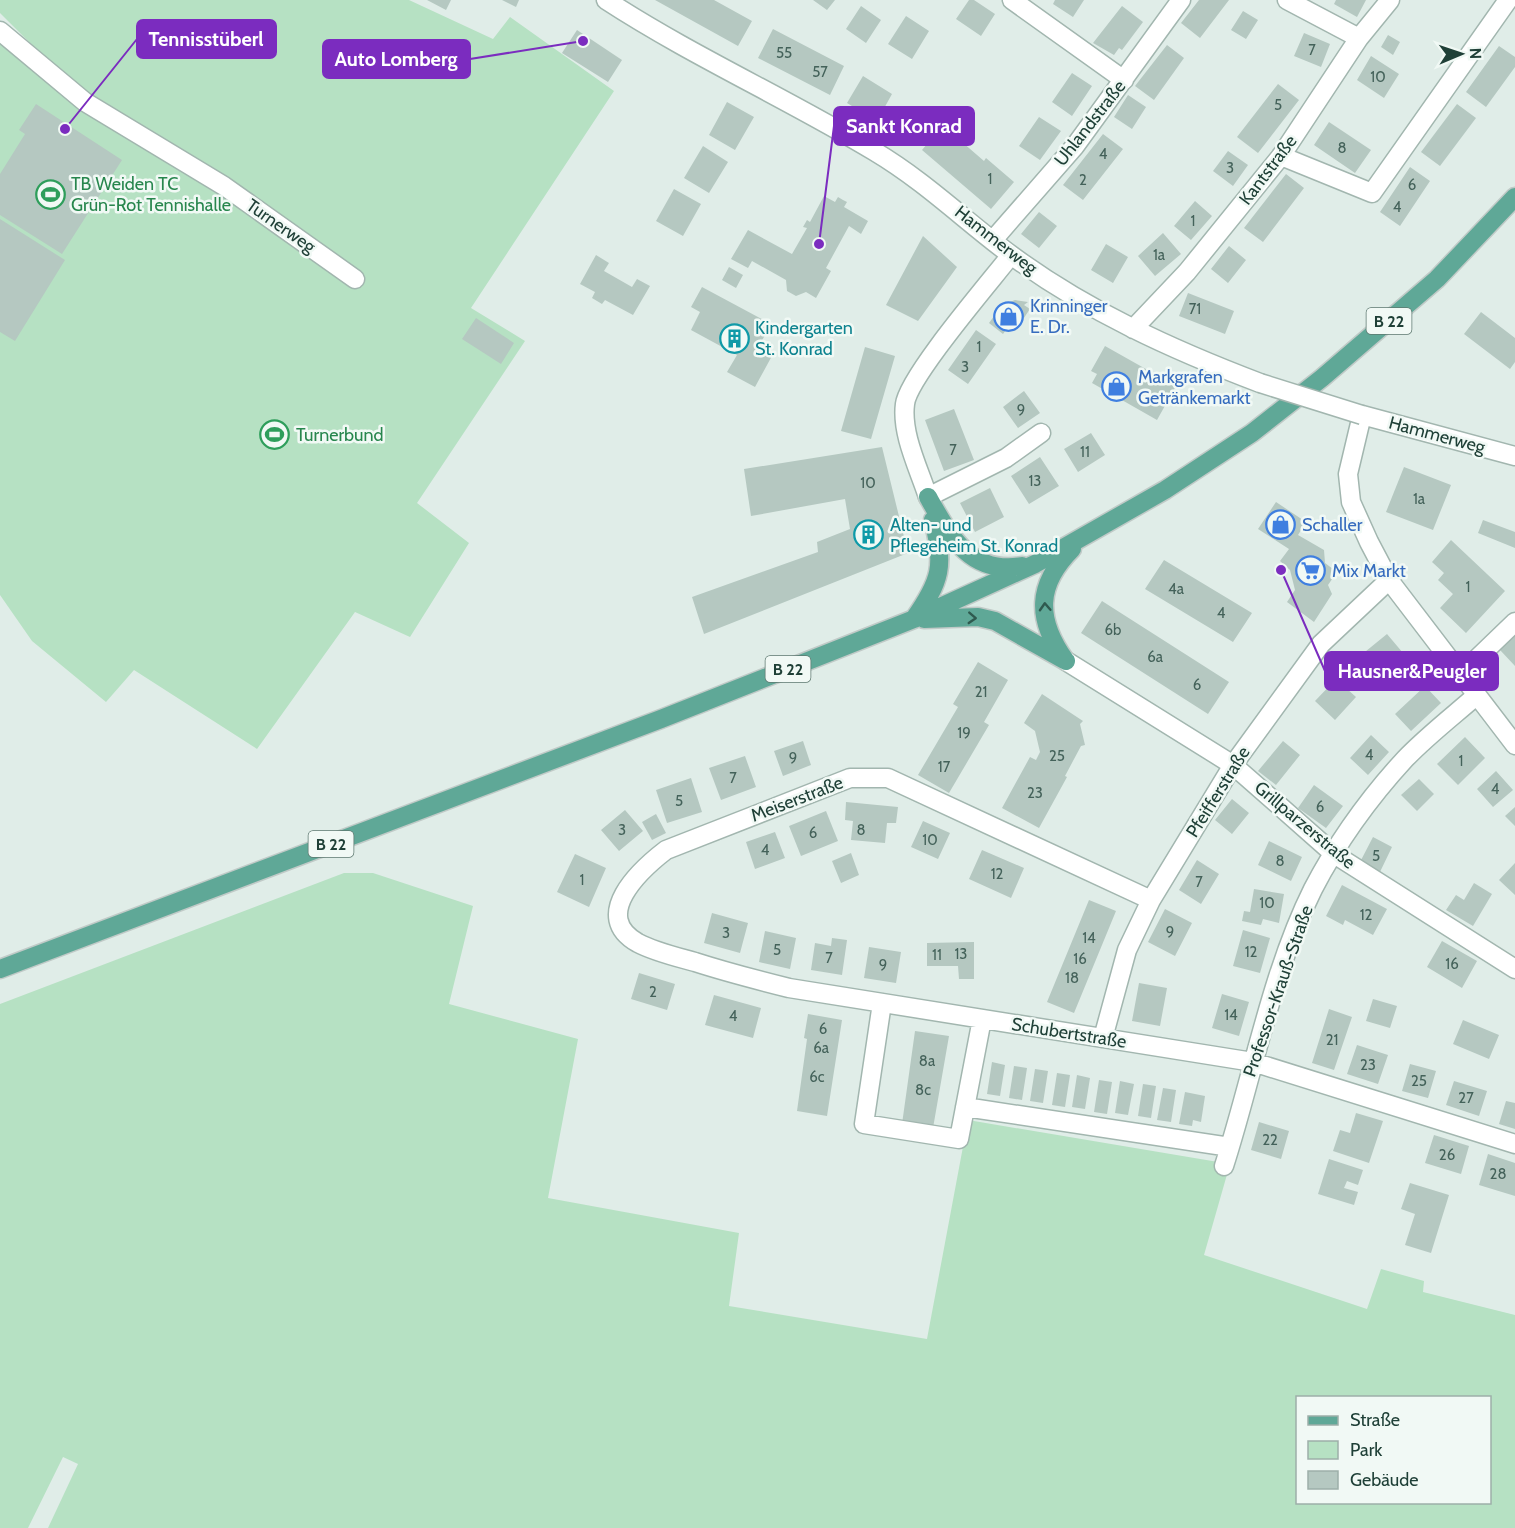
<svg xmlns="http://www.w3.org/2000/svg" width="1515" height="1528" viewBox="0 0 1515 1528" font-family="Cabin,sans-serif">
<style>
.green{fill:#b6e1c3;fill-rule:evenodd}
.building{fill:#b5c8c1}
.lines{fill:none;stroke-linecap:round;stroke-linejoin:round}
.minor-casing{stroke:#a2b6af;stroke-width:21}
.major-casing{stroke:#c0cac7;stroke-width:21}
.minor{stroke:#fff;stroke-width:18}
.major{stroke:#5fa897;stroke-width:18}
.minor-bridge-casing{stroke:#a2b6af;stroke-width:21;stroke-linecap:butt}
.minor-bridge{stroke:#fff;stroke-width:18}
.oneway{stroke:#2f5a4f}
.labels{text-anchor:middle;stroke-width:5;stroke-linejoin:round;paint-order:stroke}
.number-label{font-size:15px;fill:#44625a}
.shield{fill:#f1f9f5;stroke:#5e7870;stroke-width:1.5}
.shield-label{font-size:16px;font-weight:bold;fill:#1f4037}
.street-label{font-size:18px;fill:#1f4037;stroke:#f1f9f5}
.leisure-label{font-size:18px;fill:#27864d;stroke:#f1f9f5;text-anchor:start}
.shop-label{font-size:18px;fill:#366cbe;stroke:#f1f9f5;text-anchor:start}
.culture-label{font-size:18px;fill:#0d838f;stroke:#f1f9f5;text-anchor:start}
.leader{fill:none;stroke:#7b2cbf;stroke-width:2}
.callout-dot{fill:#7b2cbf;stroke:#f1f9f5;stroke-width:2}
.callout{fill:#7b2cbf;stroke:#7b2cbf;stroke-width:2}
.callout-label{font-size:20px;text-anchor:middle;font-weight:bold;fill:#fff}
</style>
<rect width="100%" height="100%" fill="#e0ede8"/>
<!-- green -->
<path class="green" d="M0 0H409L493 39 510 17 614 91 471 308 525 341 417 503 469 543 410 637 355 612 257 749 134 670 106 702 32 641 0 595V43L40 74 48 61 0 13Z
M344 873H373L473 906 449 1004 578 1039 548 1198 739 1233 729 1306 927 1339 968 1120 1230 1164 1204 1255 1367 1309 1381 1269 1424 1281 1423 1292 1515 1315V1528H48L78 1464 63 1457 28 1528H0V1004ZM1298 1398H1490V1502H1298Z"/>
<!-- building -->
<path class="building" d="M427 0H451L446 10Z
M502 0H519L516 7Z
M655 0H714L752 21 738 46Z
M813 0H835L827 10Z
M969 0H974L995 14 981 36 956 19Z
M1055 0H1084L1073 17 1053 4Z
M1199 0H1229L1200 38 1181 23Z
M1336 0H1366L1357 17 1334 4Z
M861 6 881 20 866 43 846 29Z
M1122 6 1143 22 1122 50 1119 48 1114 55 1093 43Z
M1243 11 1258 20 1246 39 1231 30Z
M906 16 929 31 912 59 888 44Z
M773 29 844 66 830 95 758 58Z
M577 30 622 60 608 82 562 53Z
M1304 33 1330 44 1321 67 1294 56Z
M1388 35 1400 42 1393 55 1381 47Z
M1167 45 1184 58 1154 100 1135 86Z
M1499 46 1515 57V67L1486 107 1466 92Z
M1371 56 1399 74 1384 98 1357 80Z
M1072 73 1092 86 1072 116 1052 102Z
M863 76 892 94 877 121 847 103Z
M1278 84 1299 100 1258 153 1237 137Z
M1128 95 1146 107 1132 129 1114 117Z
M727 102 754 117 735 150 709 135Z
M36 104 122 160 62 254 0 215V174L25 134 19 130Z
M1457 104 1476 118 1440 166 1421 152Z
M1039 117 1061 131 1040 160 1019 146Z
M1329 122 1371 150 1355 173 1314 145Z
M939 130 958 146 962 142 984 161 986 158 1014 182 991 209 922 150Z
M1103 134 1123 149 1083 200 1063 185Z
M703 146 728 162 709 193 684 178Z
M1228 151 1248 165 1233 186 1213 171Z
M1410 167 1430 181 1400 226 1380 212Z
M1286 174 1304 188 1263 242 1244 228Z
M674 189 701 204 683 236 656 221Z
M824 196 835 202 838 197 843 200 847 202 844 207 868 221 861 234 849 226 826 268 831 271 816 298 806 292 796 296 787 291 786 280 752 261 748 268 731 259 748 230 792 254 807 228 803 227 807 220 810 222Z
M1195 201 1212 216 1191 240 1174 226Z
M1039 212 1057 226 1039 248 1021 234Z
M0 219 65 260 15 341 0 332Z
M1163 233 1181 254 1155 276 1138 256Z
M923 236 957 267 918 321 886 305Z
M1106 244 1128 257 1113 283 1091 270Z
M1229 246 1246 260 1228 283 1211 269Z
M596 255 609 263 604 271 632 287 637 279 650 286 633 315 605 300 602 304 592 298 595 292 580 284Z
M729 267 743 275 736 288 722 280Z
M702 287 771 324 759 346 773 354 755 387 727 372 737 355 691 330 700 312 691 307Z
M1188 293 1234 311 1225 334 1179 316Z
M1015 300 1028 302 1024 305 1030 309 1015 331 1008 327 1003 334 989 323 1002 305Z
M1481 312 1515 338V362L1510 369 1464 334Z
M476 318 514 343 501 364 462 339Z
M976 330 996 344 968 384 948 370Z
M1105 346 1176 386 1157 420 1092 383 1097 374 1091 371Z
M865 347 895 356 871 439 841 431Z
M1024 391 1040 413 1018 428 1003 407Z
M954 409 974 460 944 471 925 420Z
M1091 433 1105 455 1078 472 1064 449Z
M882 447 908 553 704 634 692 597 818 552 817 542 850 529 845 499 751 516 744 469Z
M1040 457 1059 486 1029 504 1011 476Z
M1404 467 1451 485 1433 530 1386 512Z
M990 488 1004 517 975 532 960 503Z
M1276 502 1306 522 1298 535 1324 550 1325 563 1337 572 1328 585 1332 594 1314 622 1287 602 1295 590 1290 570 1280 561 1289 549 1258 529Z
M1483 520 1515 532V548L1478 533Z
M1451 540 1505 591 1466 633 1440 608 1453 594 1438 580 1444 573 1432 562Z
M1164 560 1252 613 1233 642 1145 589Z
M1102 601 1229 682 1208 714 1081 633Z
M1387 634 1403 653 1376 676 1360 656Z
M1515 635V666L1500 650Z
M978 662 1008 680 984 722 989 725 949 793 918 775 958 707 953 704Z
M1336 679 1356 697 1335 720 1315 701Z
M1425 686 1441 703 1411 731 1395 714Z
M1042 694 1083 721 1080 724 1085 745 1081 746 1065 776 1067 777 1039 828 1002 808 1030 757 1036 760 1040 752 1035 731 1024 723Z
M1371 735 1389 752 1368 775 1350 758Z
M1465 737 1485 758 1458 785 1437 764Z
M803 741 811 765 783 776 774 751Z
M1283 741 1300 755 1276 785 1258 771Z
M745 756 756 787 721 800 709 768Z
M1496 771 1513 790 1493 807 1477 789Z
M691 778 702 812 667 823 656 790Z
M1419 779 1434 794 1417 811 1401 795Z
M1314 785 1343 806 1326 828 1298 808Z
M1232 799 1249 813 1232 834 1215 820Z
M846 802 898 807 896 823H887L885 843 851 840 853 821 845 820Z
M1515 807V826L1505 816Z
M625 810 643 831 619 851 601 830Z
M826 811 838 841 801 856 789 826Z
M656 814 666 833 652 840 642 822Z
M923 821 950 833 938 859 911 847Z
M775 832 785 858 755 869 746 842Z
M1373 837 1392 847 1379 874 1359 864Z
M1269 841 1302 857 1291 881 1258 865Z
M982 850 1024 868 1011 898 969 879Z
M851 853 859 875 841 883 832 861Z
M575 854 606 868 589 907 557 892Z
M1197 860 1219 874 1201 904 1179 890Z
M1515 863V895L1499 880Z
M1474 883 1492 894 1473 926 1446 910 1456 895 1464 900Z
M1342 885 1387 909 1373 935 1345 920 1343 925 1326 916Z
M1254 889 1284 894 1279 923 1263 919 1261 925 1242 921 1244 911 1250 912Z
M1089 900 1116 911 1074 1013 1047 1002Z
M1165 909 1192 923 1175 956 1148 942Z
M712 913 748 923 740 953 704 943Z
M1243 930 1270 938 1260 973 1233 966Z
M765 931 796 938 790 969 759 962Z
M832 938 847 940 842 975 811 970 815 943 831 946Z
M1442 941 1477 961 1462 988 1427 967Z
M974 942V979H959L958 966H927V943Z
M869 947 901 952 896 983 864 978Z
M639 973 675 984 667 1010 631 999Z
M1139 983 1167 988 1160 1026 1132 1021Z
M1222 994 1249 1002 1239 1036 1212 1028Z
M714 995 761 1008 753 1038 705 1025Z
M1373 999 1397 1006 1390 1028 1366 1021Z
M1329 1009 1352 1017 1334 1070 1312 1063Z
M808 1014 842 1020 827 1116 797 1111 807 1039 804 1038Z
M1463 1020 1499 1035 1489 1059 1453 1044Z
M915 1031 949 1036 933 1128 902 1124Z
M1357 1045 1388 1055 1378 1084 1347 1074Z
M992 1062 1005 1065 1000 1096 987 1094Z
M1410 1064 1436 1071 1428 1098 1402 1091Z
M1014 1066 1027 1068 1022 1100 1009 1098Z
M1035 1069 1048 1071 1043 1103 1030 1101Z
M1057 1073 1070 1075 1065 1107 1052 1105Z
M1077 1075 1090 1078 1085 1109 1072 1107Z
M1099 1080 1112 1082 1107 1114 1094 1112Z
M1120 1081 1134 1084 1128 1115 1115 1113Z
M1454 1081 1487 1091 1479 1116 1446 1105Z
M1143 1084 1156 1086 1151 1118 1138 1116Z
M1163 1088 1176 1090 1171 1122 1157 1120Z
M1185 1092 1205 1096 1201 1122 1193 1120 1192 1126 1179 1124Z
M1506 1101 1515 1103V1129L1499 1124Z
M1356 1113 1383 1121 1369 1163 1333 1151 1340 1130 1350 1133Z
M1259 1122 1289 1131 1281 1159 1251 1150Z
M1434 1135 1469 1146 1461 1174 1425 1163Z
M1488 1154 1515 1163V1196L1479 1185Z
M1329 1159 1363 1170 1358 1185 1347 1181 1344 1188 1358 1192 1354 1205 1318 1194Z
M1410 1183 1449 1195 1431 1253 1405 1245 1415 1214 1401 1209Z"/>
<g class="lines">
<defs>
<path id="minor" d="M606 0C692 56 786 98 874 151 926 182 964 220 1011 255 1087 311 1173 350 1260 383
M1012 0 1124 80
M1287 0 1359 38
M0 31 85 102 224 186 355 279
M1281 156 1372 193 1508 0
M993 240 1075 146 1181 0
M1011 255C990 282 908 377 905 404 901 434 919 469 928 497L1006 458 1041 433
M1133 329 1187 272 1281 156 1359 38 1390 0
M1515 456 1362 415 1348 474 1351 502 1369 542 1389 580 1515 745
M1066 661 1233 765 1334 854 1515 969
M1461 674 1515 622
M1151 900 888 778H850L666 850C640 870 590 916 638 943 655 952 677 957 695 962 726 972 757 980 789 988L1253 1062 1515 1144
M882 1003 864 1124 959 1139 982 1019
M1103 1038 1127 950 1151 900 1233 765 1321 644 1389 580
M965 1107 1230 1147
M1224 1166C1253 1076 1271 973 1313 889 1337 843 1370 797 1405 759 1427 736 1453 716 1477 695"/>
<path id="major" d="M928 497C950 536 970 575 1022 566
M914 619C941 581 945 565 933 520
M924 619 978 617 995 621 1066 661
M1065 660C1036 619 1036 585 1072 549
M0 969 661 719 914 619 1035 564 1165 490 1252 433 1322 378 1437 279 1515 197"/>
</defs>
<!-- minor casing -->
<use href="#minor" class="minor-casing"/>
<!-- major casing -->
<use href="#major" class="major-casing"/>
<!-- minor -->
<use href="#minor" class="minor"/>
<!-- major -->
<use href="#major" class="major"/>
<defs>
<path id="minor-bridge" d="M1260 383 1362 415"/>
</defs>
<!-- minor-bridge casing -->
<use href="#minor-bridge" class="minor-bridge-casing"/>
<!-- minor-bridge -->
<use href="#minor-bridge" class="minor-bridge"/>
</g>
<!-- one-way arrows -->
<defs><path id="oneway-chevron" d="M-2-3.5L2.5 0L-2 3.5" fill="none" stroke-width="1.6" stroke-linecap="round" stroke-linejoin="round" transform="scale(1.5)"/></defs>
<g class="oneway">
<use href="#oneway-chevron" transform="translate(1045 607) rotate(-93)"/>
<use href="#oneway-chevron" transform="translate(972 618) rotate(3)"/>
</g>
<!-- icons -->
<defs>
<symbol id="stadium-ring" viewBox="-11 -11 22 22"><circle r="9.5" fill="#f1f9f5" stroke="#2e9e5b" stroke-width="1.5"/><path d="M0-5a6.5 5 0 1 0 0 10a6.5 5 0 1 0 0-10ZM-3.5-1.8h7v3.6h-7Z" fill="#2e9e5b"/></symbol>
<symbol id="shop-ring" viewBox="-11 -11 22 22"><circle r="9.5" fill="#f1f9f5" stroke="#3f7fe0" stroke-width="1.5"/><path d="M-5-2.5h2.3a2.7 3.5 0 0 1 5.4 0H5L5.5 6h-11ZM-1.5-2.5h3a1.5 2.3 0 0 0-3 0Z" fill="#3f7fe0"/></symbol>
<symbol id="building-ring" viewBox="-11 -11 22 22"><circle r="9.5" fill="#f1f9f5" stroke="#0f9aa8" stroke-width="1.5"/><path d="M-4-6H4V6H1V3H-1V6H-4ZM-2.5-4.3h1.7v1.8h-1.7ZM.8-4.3h1.7v1.8H.8ZM-2.5-1h1.7V.8h-1.7ZM.8-1h1.7V.8H.8Z" fill="#0f9aa8"/></symbol>
<symbol id="supermarket-ring" viewBox="-11 -11 22 22"><circle r="9.5" fill="#f1f9f5" stroke="#3f7fe0" stroke-width="1.5"/><path d="M-6-5.5h2.5l.6 2H6L4.5 2H-2.5L-4.4-4H-6ZM-1.5 3.2a1.3 1.3 0 1 0 .1 0ZM3 3.2a1.3 1.3 0 1 0 .1 0Z" fill="#3f7fe0"/></symbol>
</defs>
<g fill-rule="evenodd">
<use href="#stadium-ring" x="34" y="178" width="33" height="33"/>
<use href="#shop-ring" x="992" y="300" width="33" height="33"/>
<use href="#building-ring" x="718" y="322" width="33" height="33"/>
<use href="#shop-ring" x="1100" y="370" width="33" height="33"/>
<use href="#stadium-ring" x="258" y="418" width="33" height="33"/>
<use href="#shop-ring" x="1264" y="508" width="33" height="33"/>
<use href="#building-ring" x="852" y="518" width="33" height="33"/>
<use href="#supermarket-ring" x="1294" y="554" width="33" height="33"/>
</g>
<g class="labels">
<!-- number labels -->
<g class="number-label">
<text x="1312" y="55">7</text>
<text x="784" y="58">55</text>
<text x="820" y="77">57</text>
<text x="1378" y="82">10</text>
<text x="1278" y="110">5</text>
<text x="1342" y="153">8</text>
<text x="1103" y="159">4</text>
<text x="1230" y="173">3</text>
<text x="990" y="184">1</text>
<text x="1083" y="185">2</text>
<text x="1412" y="190">6</text>
<text x="1397" y="212">4</text>
<text x="1193" y="226">1</text>
<text x="1159" y="260">1a</text>
<text x="1195" y="314">71</text>
<text x="979" y="352">1</text>
<text x="965" y="372">3</text>
<text x="1021" y="415">9</text>
<text x="953" y="455">7</text>
<text x="1085" y="457">11</text>
<text x="1035" y="486">13</text>
<text x="868" y="488">10</text>
<text x="1419" y="504">1a</text>
<text x="1468" y="592">1</text>
<text x="1176" y="594">4a</text>
<text x="1221" y="618">4</text>
<text x="1113" y="635">6b</text>
<text x="1155" y="662">6a</text>
<text x="1197" y="690">6</text>
<text x="981" y="697">21</text>
<text x="964" y="738">19</text>
<text x="1369" y="760">4</text>
<text x="1057" y="761">25</text>
<text x="793" y="763">9</text>
<text x="1461" y="766">1</text>
<text x="944" y="772">17</text>
<text x="733" y="783">7</text>
<text x="1495" y="794">4</text>
<text x="1035" y="798">23</text>
<text x="679" y="806">5</text>
<text x="1320" y="812">6</text>
<text x="622" y="835">3</text>
<text x="861" y="835">8</text>
<text x="813" y="838">6</text>
<text x="930" y="845">10</text>
<text x="765" y="855">4</text>
<text x="1376" y="861">5</text>
<text x="1280" y="866">8</text>
<text x="997" y="879">12</text>
<text x="582" y="885">1</text>
<text x="1199" y="887">7</text>
<text x="1267" y="908">10</text>
<text x="1366" y="920">12</text>
<text x="1170" y="937">9</text>
<text x="726" y="938">3</text>
<text x="1089" y="943">14</text>
<text x="777" y="955">5</text>
<text x="1251" y="957">12</text>
<text x="961" y="959">13</text>
<text x="937" y="960">11</text>
<text x="829" y="963">7</text>
<text x="1080" y="964">16</text>
<text x="1452" y="969">16</text>
<text x="883" y="970">9</text>
<text x="1072" y="983">18</text>
<text x="653" y="997">2</text>
<text x="1231" y="1020">14</text>
<text x="733" y="1021">4</text>
<text x="823" y="1034">6</text>
<text x="1332" y="1045">21</text>
<text x="821" y="1053">6a</text>
<text x="927" y="1066">8a</text>
<text x="1368" y="1070">23</text>
<text x="817" y="1082">6c</text>
<text x="1419" y="1086">25</text>
<text x="923" y="1095">8c</text>
<text x="1466" y="1103">27</text>
<text x="1270" y="1145">22</text>
<text x="1447" y="1160">26</text>
<text x="1498" y="1179">28</text>
</g>
<!-- shield labels -->
<g class="shield">
<rect x="1366.5" y="308" width="45" height="26" rx="4.5"/>
<rect x="765.5" y="656" width="45" height="26" rx="4.5"/>
<rect x="308.5" y="831" width="45" height="26" rx="4.5"/>
</g>
<g class="shield-label">
<text x="1389" y="327">B 22</text>
<text x="788" y="675">B 22</text>
<text x="331" y="850">B 22</text>
</g>
<!-- street labels -->
<g class="street-label">
<text transform="translate(1090 123) rotate(-52)" y="6">Uhlandstraße</text>
<text transform="translate(1268 170) rotate(-53)" y="6">Kantstraße</text>
<text transform="translate(281 226) rotate(35)" y="6">Turnerweg</text>
<text transform="translate(996 240) rotate(38)" y="6">Hammerweg</text>
<text transform="translate(1437 435) rotate(15)" y="6">Hammerweg</text>
<text transform="translate(1218 792) rotate(-58)" y="6">Pfeifferstraße</text>
<text transform="translate(797 799) rotate(-21)" y="6">Meiserstraße</text>
<text transform="translate(1305 825) rotate(40)" y="6">Grillparzerstraße</text>
<text transform="translate(1278 991) rotate(-71)" y="6">Professor-Krauß-Straße</text>
<text transform="translate(1069 1033) rotate(9)" y="6">Schubertstraße</text>
</g>
<!-- leisure labels -->
<g class="leisure-label">
<text x="71" y="190">TB Weiden TC<tspan x="71" dy="21">Grün-Rot Tennishalle</tspan></text>
<text x="296" y="441">Turnerbund</text>
</g>
<!-- shop labels -->
<g class="shop-label">
<text x="1030" y="312">Krinninger<tspan x="1030" dy="21">E. Dr.</tspan></text>
<text x="1138" y="383">Markgrafen<tspan x="1138" dy="21">Getränkemarkt</tspan></text>
<text x="1302" y="531">Schaller</text>
<text x="1332" y="577">Mix Markt</text>
</g>
<!-- culture labels -->
<g class="culture-label">
<text x="755" y="334">Kindergarten<tspan x="755" dy="21">St. Konrad</tspan></text>
<text x="890" y="531">Alten- und<tspan x="890" dy="21">Pflegeheim St. Konrad</tspan></text>
</g>
</g>
<!-- callouts -->
<path class="leader" d="M65 129L137 39M583 41L470 59M819 244L834 126M1281 570L1325 671"/>
<g class="callout-dot">
<circle cx="65" cy="129" r="6"/>
<circle cx="583" cy="41" r="6"/>
<circle cx="819" cy="244" r="6"/>
<circle cx="1281" cy="570" r="6"/>
</g>
<g class="callout">
<rect x="137" y="20" width="139" height="38" rx="6"/>
<rect x="323" y="40" width="147" height="38" rx="6"/>
<rect x="834" y="107" width="140" height="38" rx="6"/>
<rect x="1325" y="652" width="173" height="38" rx="6"/>
</g>
<g class="callout-label">
<text x="206" y="46">Tennisstüberl</text>
<text x="396" y="66">Auto Lomberg</text>
<text x="904" y="133">Sankt Konrad</text>
<text x="1412" y="678">Hausner&amp;Peugler</text>
</g>
<!-- legend -->
<rect x="1296" y="1396" width="195" height="108" fill="#f1f9f5" stroke="#9dafa9" stroke-width="1.5"/>
<rect x="1308" y="1416" width="30" height="9" fill="#5fa897" stroke="#9dafa9" stroke-width="1.5"/>
<text x="1350" y="1426" font-size="18" fill="#1f4037">Straße</text>
<rect x="1308" y="1441" width="30" height="18" fill="#b6e1c3" stroke="#9dafa9" stroke-width="1.5"/>
<text x="1350" y="1456" font-size="18" fill="#1f4037">Park</text>
<rect x="1308" y="1471" width="30" height="18" fill="#b5c8c1" stroke="#9dafa9" stroke-width="1.5"/>
<text x="1350" y="1486" font-size="18" fill="#1f4037">Gebäude</text>
<!-- north arrow -->
<g transform="translate(1461 54) rotate(88)" stroke="#f1f9f5" stroke-width="4.5" paint-order="stroke">
<path d="M0-4.5L10 22L0 15L-10 22Z" fill="#1f4037"/>
<text y="-9" font-size="16" font-weight="bold" text-anchor="middle" fill="#1f4037">N</text>
</g>
</svg>
